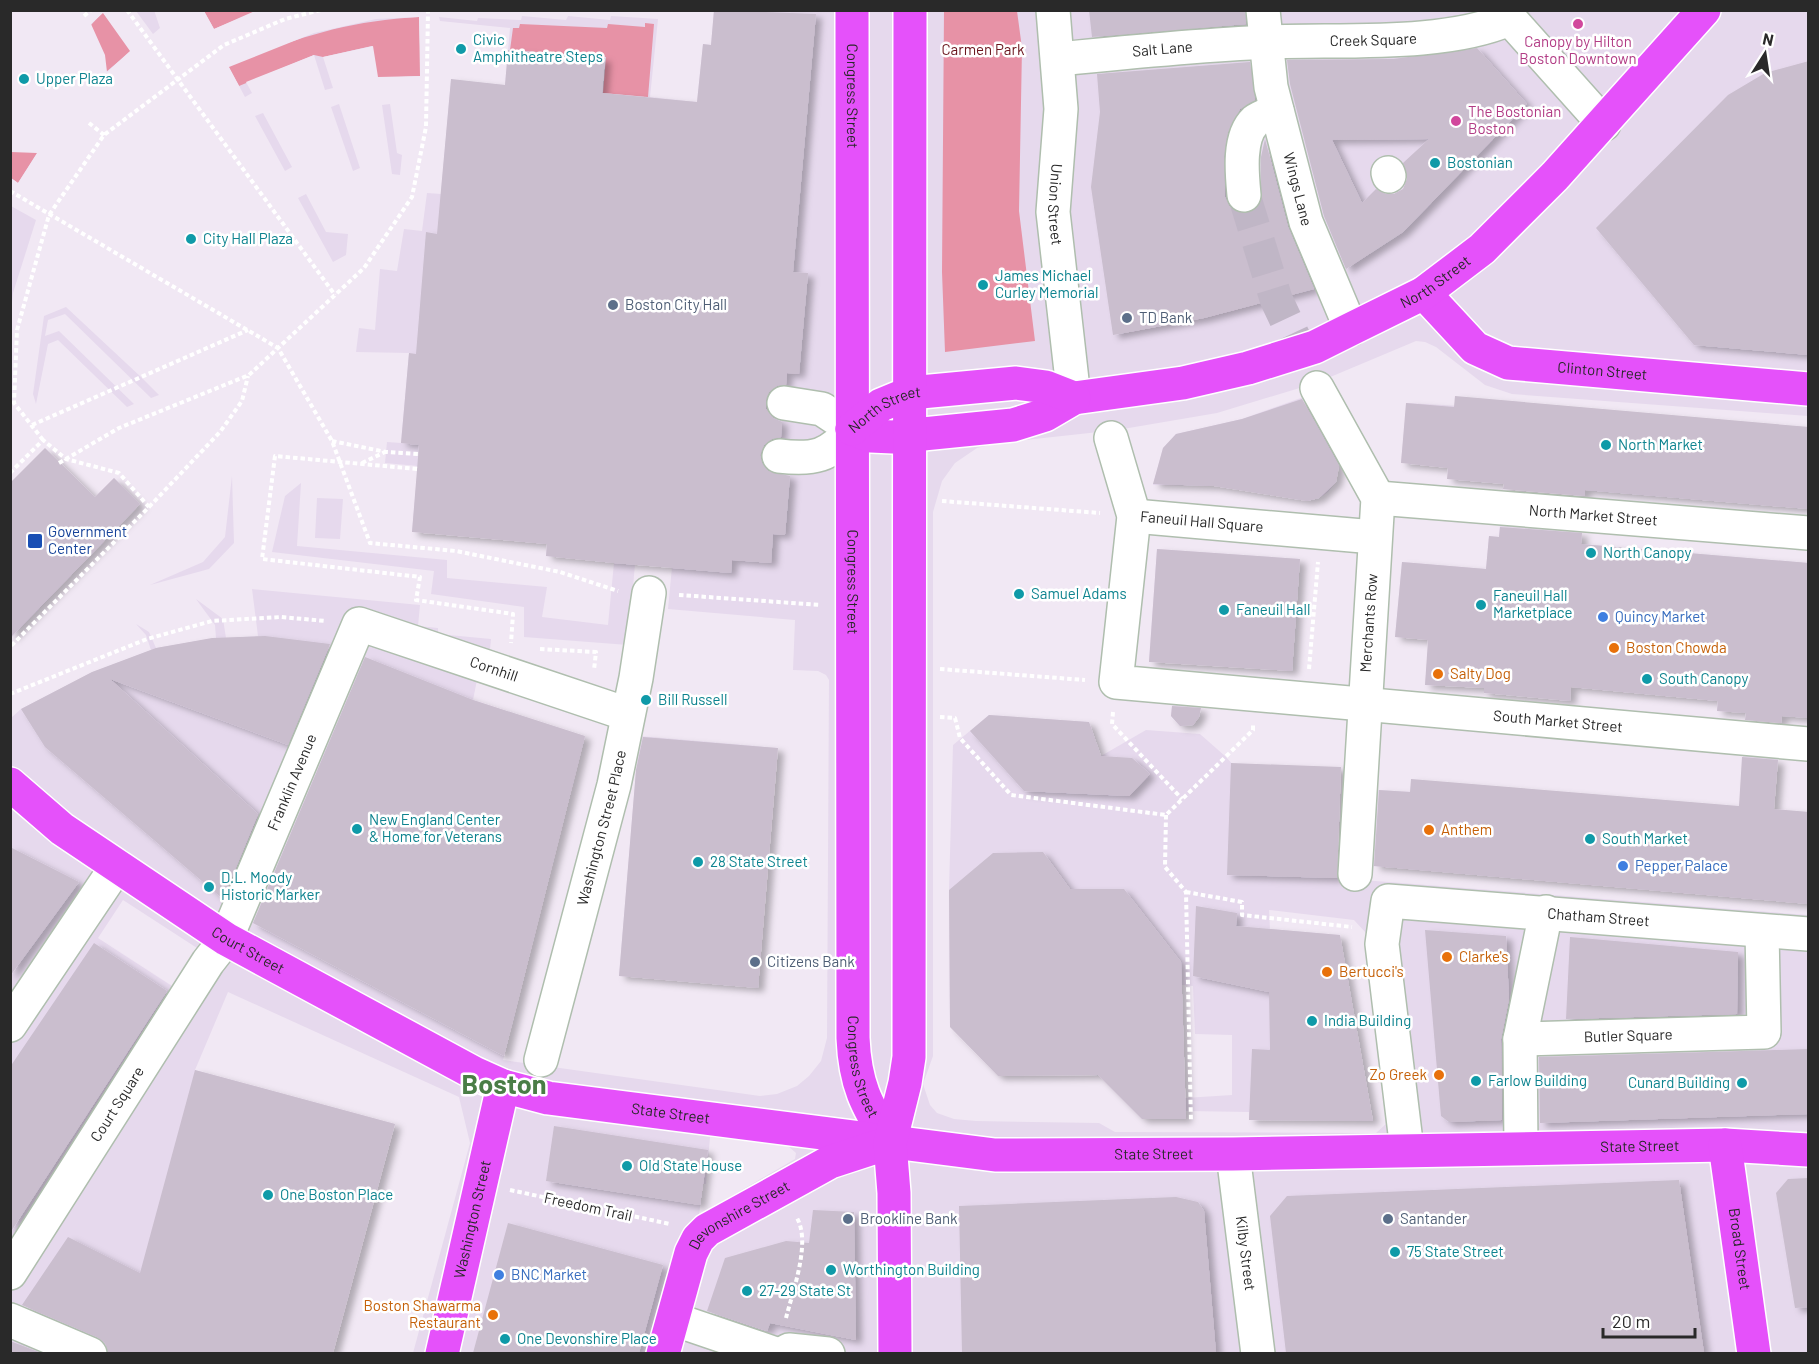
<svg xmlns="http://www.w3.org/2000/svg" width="1819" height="1364" viewBox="0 0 1819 1364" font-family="Barlow,sans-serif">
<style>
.green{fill:#e792a6}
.plaza{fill:#f1e8f4;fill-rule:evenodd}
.building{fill:#cabece;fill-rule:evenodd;filter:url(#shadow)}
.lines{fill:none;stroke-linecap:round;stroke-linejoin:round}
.minor-tunnel{stroke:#c0b6c6;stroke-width:33;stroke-dasharray:33 16;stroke-linecap:butt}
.minor-casing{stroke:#afbeae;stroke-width:36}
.major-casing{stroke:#fff;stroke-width:36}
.path{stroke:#fff;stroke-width:4;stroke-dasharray:4.5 3;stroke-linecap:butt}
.minor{stroke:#fff;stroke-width:33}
.major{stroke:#e551fa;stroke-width:33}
.path-bridge{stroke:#fff;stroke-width:4;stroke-dasharray:4.5 3;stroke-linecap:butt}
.hotel-dot{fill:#d1479c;stroke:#fff;stroke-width:2}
.culture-dot{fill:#0f9aa8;stroke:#fff;stroke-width:2}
.service-dot{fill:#5c6f8a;stroke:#fff;stroke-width:2}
.transit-dot{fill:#1a4fb4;stroke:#fff;stroke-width:2}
.shop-dot{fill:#3f7fe0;stroke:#fff;stroke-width:2}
.food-dot{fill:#e8710a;stroke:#fff;stroke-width:2}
.labels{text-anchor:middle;stroke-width:5;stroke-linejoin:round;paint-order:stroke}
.street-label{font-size:15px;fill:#292929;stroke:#fff}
.culture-label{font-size:15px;fill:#0d838f;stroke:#fff;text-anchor:start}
.hotel-label{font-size:15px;fill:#b23c85;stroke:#fff}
.park-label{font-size:15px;fill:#6a151d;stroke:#fff}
.service-label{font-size:15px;fill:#4e5e75;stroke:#fff;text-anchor:start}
.transit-label{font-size:15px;fill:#164399;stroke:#fff;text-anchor:start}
.shop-label{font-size:15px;fill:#366cbe;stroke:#fff;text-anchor:start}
.food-label{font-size:15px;fill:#c56008;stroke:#fff;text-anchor:start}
.town-label{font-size:27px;font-weight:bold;fill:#4a7d46;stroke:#fff}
</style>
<defs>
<filter id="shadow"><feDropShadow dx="6" dy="4" stdDeviation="3" flood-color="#0004"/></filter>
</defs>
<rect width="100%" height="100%" fill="#e6d9ed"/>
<!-- green -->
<path class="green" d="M204 11H257L214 29Z
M944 11H1017L1022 48 1019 211 1035 341 945 352 942 272Z
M103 12 131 51 106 72 91 25Z
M419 17 421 76 377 78 372 46 323 57 314 55 239 86 228 66C295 38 346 21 419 17Z
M645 23 654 24 648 97 603 93 606 57 510 50 513 28H519L520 24 607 28 608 24 645 27Z
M10 152H38L18 183 11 178Z"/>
<!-- plaza -->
<path class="plaza" d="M154 10 204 11 214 29 257 10 714 11 711 45 703 44 697 102 650 97 658 19 611 16 610 20 568 16 566 20 522 16 521 20 478 18 477 21 439 17 440 21 510 28 505 85 451 80 441 194 427 193 422 231 404 229 397 271 380 269 375 330 359 328 356 352 409 353 401 443 387 442 385 463 418 466 412 531 547 544 546 556 614 563 608 625 542 617 547 587 447 578V560L297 546 301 483 285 496 272 552 434 571 431 594 524 607V637L628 645 635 564 672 567 668 609 795 620 793 670 818 671 826 675 829 680 827 1038 821 1061 809 1076 797 1086 777 1094 760 1096 503 1060 585 737 473 700 477 680 487 681 491 639 438 634V628L418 626 420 605 252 589 258 636 226 638 223 619 196 599 215 625 216 638 156 648 149 632 136 624 146 635 151 650 91 673 21 709 11 718V638L140 504 114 478 95 497 11 483V313L13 293 36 220 11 206V178L18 183 37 153 11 152V11H136L153 34 160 28ZM103 13 130 51 107 72 105 55 91 24ZM419 17 420 76 378 77 373 46 323 57 333 88 325 90 314 55 246 82 252 93 245 97 229 67 314 33 376 19ZM339 104 360 168 353 171 331 107ZM390 104 397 153 402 155 400 175 392 174 382 105ZM263 113 292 167 285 171 255 116ZM306 194 326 232 348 234 346 255 333 262 298 198ZM66 307 141 377 159 395 151 398 65 314 48 320 45 336 59 331 134 404 127 407 58 340 48 344 36 404 33 394 44 316ZM232 476 234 543 209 569 150 585 203 562 225 537ZM317 498 343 499 340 539 315 538ZM639 736 777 748 758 988 619 976Z
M1416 341 1425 342 1436 347 1485 385 1512 394 1808 416V427L1407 403 1401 462 1448 468V479L1808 509V563L1581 544 1582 531 1500 524 1499 537 1489 536 1486 569 1402 562 1395 637 1487 644 1484 693 1571 687 1718 701 1717 711 1808 718V812L1376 790 1370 866 1808 904V915L1337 878 1225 756 1200 734 1146 730 1101 756 1089 722 989 715 953 745 949 890 950 1027 1071 1075H1098L1142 1119H1185L1186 1111 1249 1112V1120L1364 1121 1371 1111 1340 935 1270 929 1269 910 1354 920 1366 933 1386 1124 1376 1133 1115 1132 1099 1123 976 1121 954 1119 937 1113 930 1105 923 1084 933 1056V512L942 481 955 463 977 448 997 443 1117 430 1217 413 1316 383ZM1318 392 1337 449 1339 465 1336 482 1328 492 1319 498 1307 501 1214 486 1153 485 1163 448 1176 434 1242 419ZM1157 549 1300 559 1292 671 1149 661ZM1427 663 1450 664 1449 686 1425 685ZM1180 696 1201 706 1199 717 1193 725 1180 726 1171 716 1172 706ZM1743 755 1778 757 1777 769 1742 766Z
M123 900 197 948 172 986 98 938Z
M1182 985 1193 986 1195 1034 1232 1035V1095L1185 1098Z
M228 992 459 1097 470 1143 413 1353 294 1352 395 1124 195 1070Z
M710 1137 788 1146 796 1153 795 1159 699 1215 703 1184H706Z"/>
<!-- building -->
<path class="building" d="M714 10 816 14 793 272 808 273 799 374 787 373 786 385 777 386 769 392 766 400V409L773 418 782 422 781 437 772 439 764 445 760 455 762 463 768 471 790 476 785 535 773 534 771 563 732 560 731 573 614 563 546 556 547 544 412 532 419 445 401 443 409 353 416 354 426 232 437 234 451 79 505 85 508 50 605 58 602 93 697 102 703 44 711 45Z
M1089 10H1245L1246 24 1092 37Z
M1477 48 1527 104 1403 232 1346 269 1324 216 1290 84 1287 60 1393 59ZM1429 139 1403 163 1407 179 1403 189 1394 194H1386L1376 189 1362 203 1332 140Z
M1809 61V355L1694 345 1596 228 1728 95 1765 73Z
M1250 62 1255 100 1240 109 1228 132 1224 156 1225 197 1229 206 1237 212 1246 214 1254 211 1261 203V157L1265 139 1288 227 1314 289 1204 318 1113 335 1091 187 1100 112 1097 74Z
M1455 396 1809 427V509L1585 490V496L1503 489 1504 484 1447 479 1448 468 1401 463 1406 403 1454 407Z
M1302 399 1339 466 1336 482 1319 498 1307 501 1214 486 1153 484 1163 448 1176 434 1242 419Z
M45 448 95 497 114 478 140 504 10 638V483Z
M1500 527 1582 533 1581 544 1809 563V718L1782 716 1781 723 1745 720 1746 713 1717 711 1718 701 1571 687 1570 701 1484 693V688L1425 685 1428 640 1395 637 1402 562 1486 569 1489 536 1499 537Z
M1157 549 1300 559 1292 671 1149 662Z
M265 636 330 644 288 745 110 679 258 814 223 899 45 747 21 709 92 672 156 648 212 638Z
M365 657 473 700 585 736 504 1056 253 923Z
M1172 706 1201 708 1199 717 1193 725 1180 726 1171 716Z
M989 715 1089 722 1101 756 1132 758 1150 774 1129 796 1024 791 970 731Z
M643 737 778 748 758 988 619 976 636 770Z
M1742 757 1778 760 1774 809 1809 812V904L1374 866 1379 790 1410 792 1411 779 1739 806Z
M1231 763 1341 767 1337 878 1227 875Z
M10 847 79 882 10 976Z
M1043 852 1070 889H1124L1181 962 1186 1119H1142L1098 1075 998 1076 950 1027 949 890 993 853Z
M1196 906 1237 913 1236 926 1340 935 1373 1121 1249 1120 1252 1049 1270 1050 1269 992 1193 976Z
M1425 930 1506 936 1509 999 1501 1039 1502 1120 1449 1122 1441 1116Z
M1570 937 1738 952 1737 1014 1566 1019Z
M94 943 167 991 10 1233V1067Z
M1809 1049V1114L1540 1123 1539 1057Z
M195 1070 395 1124 333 1353H108L105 1343 97 1337 22 1305 68 1237 140 1273Z
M554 1126 708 1150 700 1205 546 1181Z
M1809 1178V1307L1795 1308 1776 1193 1788 1179Z
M1679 1180 1704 1353H1286L1270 1216 1287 1196Z
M1176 1197 1198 1202 1204 1211 1216 1353H962L959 1206Z
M813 1210 854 1212 856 1340 770 1323 767 1331 707 1311 725 1258 786 1241 809 1243Z
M508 1223 663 1265 639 1353H473Z
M10 1341 41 1353H10Z"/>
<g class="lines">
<!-- minor-tunnel -->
<path class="minor-tunnel" d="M1244 195 1276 299 1301 352"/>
<defs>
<g id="minor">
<path id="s1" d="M1053 10 1061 109 1053 212 1074 398"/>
<path id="s2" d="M1263 10 1271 87 1306 222 1351 329"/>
<path d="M1502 10 1604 124"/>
<path id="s3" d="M1059 59C1128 52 1199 45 1269 42 1341 39 1444 47 1509 19"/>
<path d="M1388 173 1389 176"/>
<path d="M1244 195C1242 174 1238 137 1255 121 1261 116 1271 114 1277 111"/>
<path d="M1317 388 1378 498 1355 874"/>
<path id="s4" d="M1111 438 1134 516 1116 682 1808 744"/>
<path d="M779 456C814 460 829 457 852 429L822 409 784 403"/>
<path id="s5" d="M1378 498 1808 533"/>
<path id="s6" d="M1134 516 1374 537"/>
<path id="s7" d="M1546 912 1520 1039 1764 1032 1762 931"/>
<path d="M10 1025 117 866"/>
<path d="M1520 1039 1521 1148"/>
<path id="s8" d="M541 1060 614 785 636 678 649 593"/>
<path id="s9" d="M1407 1150 1382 944 1388 901 1808 934"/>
<path id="s10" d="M1233 1154 1258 1354"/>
<path id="s11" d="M10 1273 208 962 226 939 359 624 627 714"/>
<path d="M673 1319 776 1354"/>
<path d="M10 1320 90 1354"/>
<path d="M782 1354 789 1350 828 1354"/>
</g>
<g id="major">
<path id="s12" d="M852 10 853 1038C855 1084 866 1105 890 1143"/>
<path id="s13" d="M1424 293 1475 348 1508 363 1808 389"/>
<path id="s14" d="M852 429 871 436 893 437 1013 425 1045 415 1074 398 1183 383 1248 368 1315 347 1351 329 1424 293 1482 249 1555 176 1704 10"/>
<path id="s15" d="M852 429 881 405 910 393 1016 383 1046 387 1074 398"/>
<path id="s16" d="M10 784 62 829 226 939 474 1073 503 1086 548 1098 995 1155 1233 1154 1725 1145 1808 1150"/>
<path id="s17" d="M1725 1145 1754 1354"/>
<path id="s18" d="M442 1354 503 1086"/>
<path id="s19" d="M663 1354 691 1253 698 1239 707 1230 830 1162 879 1146"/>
<path d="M895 1354 894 1193 890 1143 905 1083 909 1057 910 10"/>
</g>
</defs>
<!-- minor casing -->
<use href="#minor" class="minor-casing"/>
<!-- major casing -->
<use href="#major" class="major-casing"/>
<!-- path -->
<path class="path" d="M127 10 335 295
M84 16 91 10
M89 123 104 135
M10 191 278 348 332 441 370 543 456 551 560 572 618 591
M32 425 248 330
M43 440 14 403 17 330 49 215 104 135 224 45 285 19 321 10
M332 441 386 452 419 454
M59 463 119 428 249 375 364 268 412 197 426 127 428 10
M362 463 385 452
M417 469 275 456 262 559 420 577 416 600 513 614 511 643
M10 473 43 440 66 459 119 473 149 507 10 647
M942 501 1100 513
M149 507 220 432 242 401 248 376
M679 595 821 605
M540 649 596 652 594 670
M940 669 1085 680
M1309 669 1318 562
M10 694 147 639 212 621 281 617 326 621
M1113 712 1112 724 1182 799
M940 717 955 718 960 738 1011 795 1166 815 1253 730V725
M1166 815 1165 867 1186 892 1191 1122
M1186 892 1242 902V915L1352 927
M510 1190 670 1224
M786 1318C793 1290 811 1243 797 1218"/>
<!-- minor -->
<use href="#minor" class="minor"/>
<!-- major -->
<use href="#major" class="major"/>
<!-- path-bridge -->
<path class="path-bridge" d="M1279 133 1288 131"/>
</g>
<!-- markers -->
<g class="hotel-dot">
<circle cx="1578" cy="24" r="6"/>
<circle cx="1456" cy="121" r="6"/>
</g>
<g class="culture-dot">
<circle cx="461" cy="49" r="6"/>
<circle cx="24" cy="79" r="6"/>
<circle cx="1435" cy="163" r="6"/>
<circle cx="191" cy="239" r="6"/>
<circle cx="983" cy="285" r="6"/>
<circle cx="1606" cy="445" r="6"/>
<circle cx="1591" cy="553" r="6"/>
<circle cx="1019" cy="594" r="6"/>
<circle cx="1481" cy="605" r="6"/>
<circle cx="1224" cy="610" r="6"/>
<circle cx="1647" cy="679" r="6"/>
<circle cx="646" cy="700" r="6"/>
<circle cx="357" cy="829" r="6"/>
<circle cx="1590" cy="839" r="6"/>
<circle cx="698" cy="862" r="6"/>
<circle cx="209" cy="887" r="6"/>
<circle cx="1312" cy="1021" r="6"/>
<circle cx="1476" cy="1081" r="6"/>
<circle cx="1742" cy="1083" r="6"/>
<circle cx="627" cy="1166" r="6"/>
<circle cx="268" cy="1195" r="6"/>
<circle cx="1395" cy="1252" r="6"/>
<circle cx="831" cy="1270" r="6"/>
<circle cx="747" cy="1291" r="6"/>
<circle cx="505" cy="1339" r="6"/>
</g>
<g class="service-dot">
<circle cx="613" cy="305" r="6"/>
<circle cx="1127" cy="318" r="6"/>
<circle cx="755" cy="962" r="6"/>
<circle cx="848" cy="1219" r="6"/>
<circle cx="1388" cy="1219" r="6"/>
</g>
<rect class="transit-dot" x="27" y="533" width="16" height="16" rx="3"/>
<g class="shop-dot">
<circle cx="1603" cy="617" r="6"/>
<circle cx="1623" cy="866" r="6"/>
<circle cx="499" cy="1275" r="6"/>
</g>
<g class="food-dot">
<circle cx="1614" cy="648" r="6"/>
<circle cx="1438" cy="674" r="6"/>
<circle cx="1429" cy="830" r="6"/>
<circle cx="1447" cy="957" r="6"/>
<circle cx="1327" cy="972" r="6"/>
<circle cx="1439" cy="1075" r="6"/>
<circle cx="493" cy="1315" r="6"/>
</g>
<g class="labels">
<!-- street labels -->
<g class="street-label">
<text dy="5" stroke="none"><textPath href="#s3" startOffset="315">Creek Square</textPath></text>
<text dy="5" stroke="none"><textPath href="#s3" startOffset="104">Salt Lane</textPath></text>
<text dy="5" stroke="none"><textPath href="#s12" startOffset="86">Congress Street</textPath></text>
<text dy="5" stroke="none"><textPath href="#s2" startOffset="183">Wings Lane</textPath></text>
<text dy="5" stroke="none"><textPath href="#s1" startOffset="195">Union Street</textPath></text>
<text dy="5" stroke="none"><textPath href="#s14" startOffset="614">North Street</textPath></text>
<text dy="5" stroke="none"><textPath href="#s13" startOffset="206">Clinton Street</textPath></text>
<text dy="5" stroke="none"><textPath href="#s15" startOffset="39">North Street</textPath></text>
<text dy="5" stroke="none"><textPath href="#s5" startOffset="216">North Market Street</textPath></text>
<text dy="5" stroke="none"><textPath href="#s6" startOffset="68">Faneuil Hall Square</textPath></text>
<text dy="5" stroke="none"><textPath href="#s12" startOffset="572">Congress Street</textPath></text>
<text transform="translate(1369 623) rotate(-86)" y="5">Merchants Row</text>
<text dy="5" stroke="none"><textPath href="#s11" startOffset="882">Cornhill</textPath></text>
<text dy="5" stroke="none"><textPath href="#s4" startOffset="692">South Market Street</textPath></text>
<text dy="5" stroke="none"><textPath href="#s11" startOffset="568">Franklin Avenue</textPath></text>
<text dy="5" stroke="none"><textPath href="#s8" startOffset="240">Washington Street Place</textPath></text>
<text dy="5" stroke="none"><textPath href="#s9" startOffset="462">Chatham Street</textPath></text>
<text dy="5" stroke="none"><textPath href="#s16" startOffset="291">Court Street</textPath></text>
<text dy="5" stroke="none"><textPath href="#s7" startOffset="238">Butler Square</textPath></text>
<text dy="5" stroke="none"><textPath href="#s12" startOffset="1058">Congress Street</textPath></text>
<text dy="5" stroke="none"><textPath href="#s11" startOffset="200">Court Square</textPath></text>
<text dy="5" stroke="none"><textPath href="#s16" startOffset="750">State Street</textPath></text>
<text dy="5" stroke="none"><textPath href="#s16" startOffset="1722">State Street</textPath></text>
<text dy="5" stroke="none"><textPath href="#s16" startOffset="1236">State Street</textPath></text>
<text transform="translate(588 1207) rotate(12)" y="5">Freedom Trail</text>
<text dy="5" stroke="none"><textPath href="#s19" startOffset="168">Devonshire Street</textPath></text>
<text dy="5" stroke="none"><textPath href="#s18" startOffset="138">Washington Street</textPath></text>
<text dy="5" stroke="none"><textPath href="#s17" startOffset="105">Broad Street</textPath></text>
<text dy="5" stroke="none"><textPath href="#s10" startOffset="100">Kilby Street</textPath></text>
</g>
<!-- culture labels -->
<g class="culture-label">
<text x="473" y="45">Civic<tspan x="473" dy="17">Amphitheatre Steps</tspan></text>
<text x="36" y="84">Upper Plaza</text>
<text x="1447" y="168">Bostonian</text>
<text x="203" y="244">City Hall Plaza</text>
<text x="995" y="281">James Michael<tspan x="995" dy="17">Curley Memorial</tspan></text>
<text x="1618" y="450">North Market</text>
<text x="1603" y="558">North Canopy</text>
<text x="1031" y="599">Samuel Adams</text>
<text x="1493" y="601">Faneuil Hall<tspan x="1493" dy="17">Marketplace</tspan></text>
<text x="1236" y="615">Faneuil Hall</text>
<text x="1659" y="684">South Canopy</text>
<text x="658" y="705">Bill Russell</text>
<text x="369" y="825">New England Center<tspan x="369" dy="17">&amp; Home for Veterans</tspan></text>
<text x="1602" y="844">South Market</text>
<text x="710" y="867">28 State Street</text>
<text x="221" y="883">D.L. Moody<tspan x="221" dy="17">Historic Marker</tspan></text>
<text x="1324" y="1026">India Building</text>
<text x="1488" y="1086">Farlow Building</text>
<text x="1730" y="1088" text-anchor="end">Cunard Building</text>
<text x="639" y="1171">Old State House</text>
<text x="280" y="1200">One Boston Place</text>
<text x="1407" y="1257">75 State Street</text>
<text x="843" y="1275">Worthington Building</text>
<text x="759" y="1296">27-29 State St</text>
<text x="517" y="1344">One Devonshire Place</text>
</g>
<!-- hotel labels -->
<g class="hotel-label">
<text x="1578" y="47">Canopy by Hilton<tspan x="1578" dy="17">Boston Downtown</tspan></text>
<text x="1468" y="117" text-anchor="start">The Bostonian<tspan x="1468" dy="17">Boston</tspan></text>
</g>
<!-- park labels -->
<g class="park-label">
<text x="983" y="55">Carmen Park</text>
</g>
<!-- service labels -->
<g class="service-label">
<text x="625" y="310">Boston City Hall</text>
<text x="1139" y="323">TD Bank</text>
<text x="767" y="967">Citizens Bank</text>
<text x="860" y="1224">Brookline Bank</text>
<text x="1400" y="1224">Santander</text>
</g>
<!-- transit labels -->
<g class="transit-label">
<text x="48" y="537">Government<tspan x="48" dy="17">Center</tspan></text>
</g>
<!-- shop labels -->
<g class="shop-label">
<text x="1615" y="622">Quincy Market</text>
<text x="1635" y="871">Pepper Palace</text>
<text x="511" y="1280">BNC Market</text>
</g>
<!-- food labels -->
<g class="food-label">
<text x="1626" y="653">Boston Chowda</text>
<text x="1450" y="679">Salty Dog</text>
<text x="1441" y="835">Anthem</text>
<text x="1459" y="962">Clarke's</text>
<text x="1339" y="977">Bertucci's</text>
<text x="1427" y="1080" text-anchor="end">Zo Greek</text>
<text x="481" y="1311" text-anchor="end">Boston Shawarma<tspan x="481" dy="17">Restaurant</tspan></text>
</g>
<!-- town labels -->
<g class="town-label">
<text x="504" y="1094">Boston</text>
</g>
</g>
<!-- border -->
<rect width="1819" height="1364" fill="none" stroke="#292929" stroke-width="24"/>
<!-- north arrow -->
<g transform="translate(1765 54) rotate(12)" stroke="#ffffff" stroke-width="4.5" paint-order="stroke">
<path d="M0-4.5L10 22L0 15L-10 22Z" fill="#292929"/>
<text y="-9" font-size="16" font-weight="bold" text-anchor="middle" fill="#292929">N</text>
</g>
<!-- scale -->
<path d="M1603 1328v9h92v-9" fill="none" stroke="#292929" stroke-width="3"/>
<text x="1612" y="1328" font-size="18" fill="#292929" stroke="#ffffff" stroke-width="4.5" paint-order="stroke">20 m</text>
</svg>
